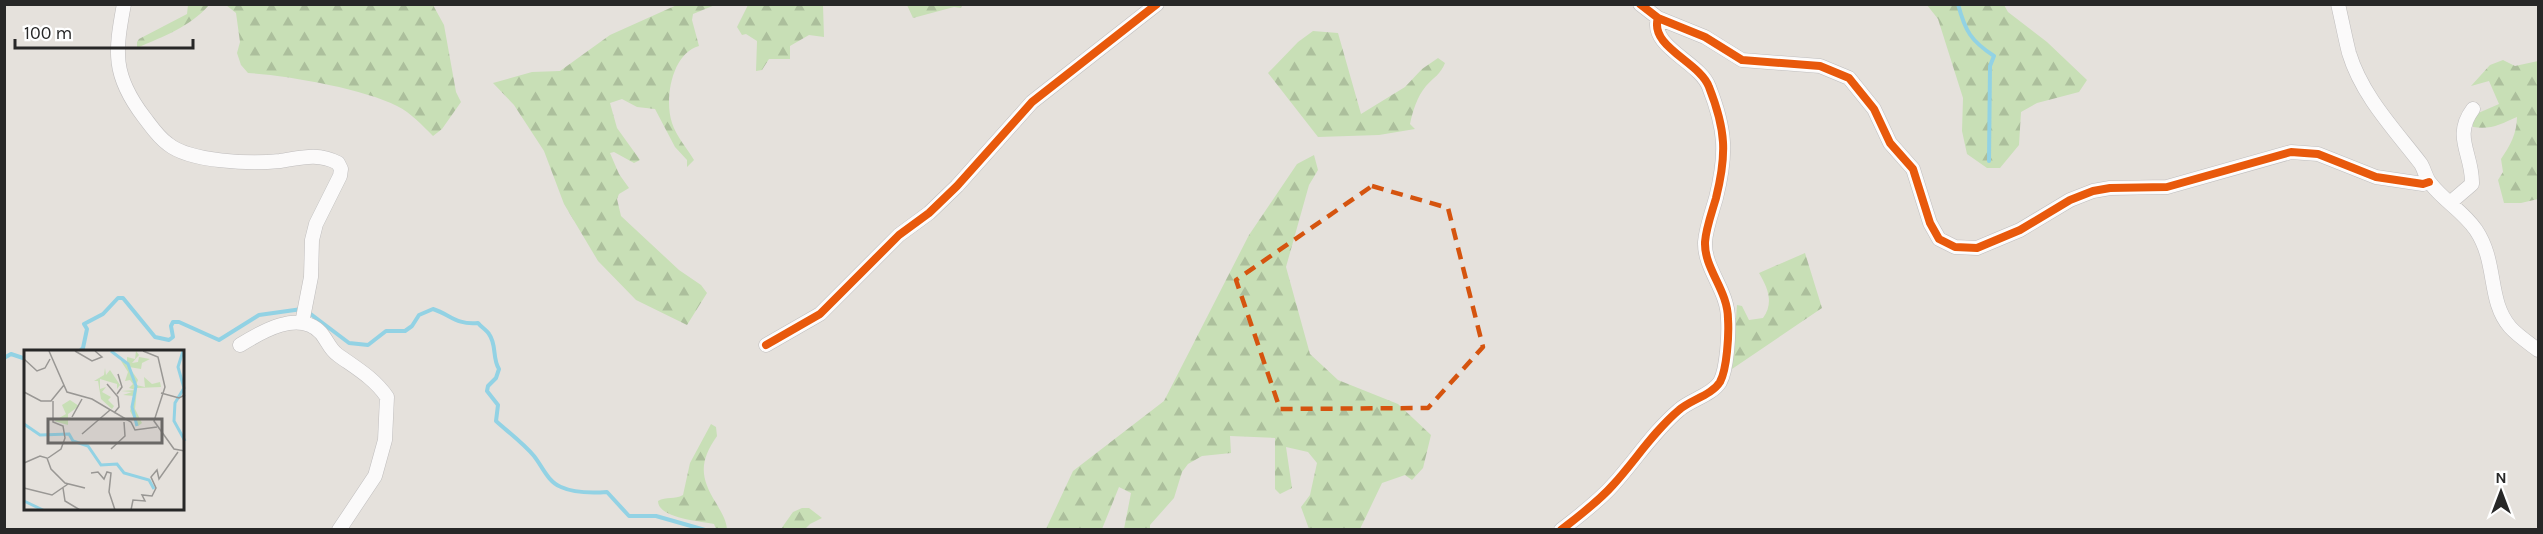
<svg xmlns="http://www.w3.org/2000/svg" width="2543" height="534" viewBox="0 0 2543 534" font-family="Karla,sans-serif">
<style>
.forest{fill:url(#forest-firs)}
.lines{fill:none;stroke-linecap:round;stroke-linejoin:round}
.stream{stroke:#92d2e4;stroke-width:4}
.minor-casing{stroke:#bfbdbd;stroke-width:15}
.minor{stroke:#fbfafa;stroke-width:14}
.cycleway-casing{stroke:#fff;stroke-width:11}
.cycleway{stroke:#e8590c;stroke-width:8}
.marked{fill:none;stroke:#d5540f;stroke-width:4.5;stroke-dasharray:12 8;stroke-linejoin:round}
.inset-river{fill:none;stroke:#92d2e4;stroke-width:3}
.inset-road{fill:none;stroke:#999794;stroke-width:1.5}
.view{fill:#6a6866;fill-opacity:0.15;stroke:#6a6866;stroke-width:3}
.inset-edge{fill:none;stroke:#272727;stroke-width:3}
</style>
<defs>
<pattern id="forest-firs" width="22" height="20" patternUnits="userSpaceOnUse" patternTransform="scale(1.5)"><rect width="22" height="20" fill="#c8dfb6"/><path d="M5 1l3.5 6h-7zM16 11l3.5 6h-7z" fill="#acbf9c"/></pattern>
</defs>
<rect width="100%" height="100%" fill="#e5e1dc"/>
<!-- forest -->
<path class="forest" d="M679 4 715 5 693 14 692 20 699 46C672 53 664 99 672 123 676 136 687 148 694 160L687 167V160L675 147 655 109 637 107 622 99 610 103 617 128 640 160 634 163 614 152 610 153 619 174 629 188 619 194 617 199 621 216 679 270 701 285 707 293 687 325 636 300 598 261 564 204 544 151 514 105 493 83 532 72 560 71 610 35Z
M188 5H209C190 27 164 36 137 48V42L139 39 187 14Z
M226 5H433L444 25 456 92 461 102 442 129 433 136C422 125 411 113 397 106 365 89 286 75 248 73L241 65 237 53 240 42 236 13Z
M748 5H823L824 37 809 35 790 46V59H769L762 70 756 71 757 41 746 34 742 35 737 27Z
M907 5H962L961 8 954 7 913 18Z
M1927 5H2004L2008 12 2047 42 2087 80 2079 92 2037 103 2021 112 2019 145 2000 168H1987L1967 154 1962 131 1963 98 1938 19Z
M1313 31 1338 33 1361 114 1405 87 1422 69 1438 58 1445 63C1441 74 1433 78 1426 86 1417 97 1413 110 1410 124L1415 129 1379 135 1318 137 1268 73 1298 42Z
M2503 60 2515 66 2538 61V199L2521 203H2504L2498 180 2503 172 2501 159C2510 146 2517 133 2517 117 2501 124 2491 130 2473 127L2472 118 2476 114 2499 104 2489 81 2471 86 2490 65Z
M1314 155 1318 170 1309 185 1286 267 1310 354 1338 380 1398 404 1431 435 1423 468 1412 480 1405 475 1382 483 1360 529H1309L1301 507 1310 495 1317 463 1308 452 1286 447 1292 488 1280 494 1275 489V438L1230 436 1231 453 1202 456 1188 464 1182 472 1174 498 1150 525V529H1124L1131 493 1119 487 1102 529H1046L1073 471 1164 401 1249 235 1297 164Z
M1805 253 1822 308 1732 369 1737 305 1742 306 1749 320 1763 318C1774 303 1768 288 1759 273Z
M711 424 716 427 717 436C699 462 700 477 716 503 721 512 726 519 727 529H716L714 524C699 521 658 518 658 501 666 496 675 500 683 495L690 463Z
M802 508H809L822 518 810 524 805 529H781L793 512Z"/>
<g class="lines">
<!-- stream -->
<path class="stream" d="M1958 4C1965 31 1971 41 1994 56L1990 66 1989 161
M308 312 349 343 368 345 386 331H405L412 326 419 315 433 309C451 315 456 325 478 323 481 327 487 330 489 334 497 345 492 358 499 369L496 378 488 386 487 391 498 405 496 421C508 432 523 443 534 456 542 466 548 482 561 487 574 493 593 493 607 492L629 516H656L705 530
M80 351 83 348 87 329 84 324 103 314 118 298H123L155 337 169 340 173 337 171 326 173 322H179L219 340 259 315 302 309
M4 358 11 354 26 359"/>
<defs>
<path id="minor" d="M124 4C115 52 112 75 144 117 151 126 158 137 168 144 190 162 251 164 280 161 300 158 318 152 338 163L341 169 340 176 316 224 312 240 311 277 302 323
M1640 4 1658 18 1705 37 1742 60 1820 66 1849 78 1874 109 1890 143 1913 169 1930 223 1939 239 1955 247 1977 248 2020 230 2070 200 2093 191 2110 188 2167 187 2291 152 2318 154 2376 177 2423 184 2429 182
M2338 4C2342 21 2345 37 2349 53 2362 96 2395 130 2421 164 2425 171 2426 179 2431 184 2444 201 2463 211 2476 230 2498 263 2487 300 2510 327 2518 336 2529 343 2538 350
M2451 202 2472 184C2473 154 2452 137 2473 109
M240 345C261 332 299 309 321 333 327 340 330 350 338 355 356 368 374 378 387 397L385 440 375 476 339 530
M766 345 820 314 899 235 929 213 957 186 1032 102 1157 4
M1561 530C1579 516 1598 502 1613 485 1635 461 1653 432 1679 410 1690 400 1712 395 1720 382 1727 369 1729 335 1728 319 1728 290 1704 269 1705 242 1706 228 1712 212 1716 198 1727 154 1726 130 1709 87 1700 62 1649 47 1658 18"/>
</defs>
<!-- minor casing -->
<use href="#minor" class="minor-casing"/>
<!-- minor -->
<use href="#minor" class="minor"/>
<defs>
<path id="cycleway" d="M1640 4 1658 18 1705 37 1742 60 1820 66 1849 78 1874 109 1890 143 1913 169 1930 223 1939 239 1955 247 1977 248 2020 230 2070 200 2093 191 2110 188 2167 187 2291 152 2318 154 2376 177 2423 184 2429 182
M766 345 820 314 899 235 929 213 957 186 1032 102 1157 4
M1561 530C1579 516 1598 502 1613 485 1635 461 1653 432 1679 410 1690 400 1712 395 1720 382 1727 369 1729 335 1728 319 1728 290 1704 269 1705 242 1706 228 1712 212 1716 198 1727 154 1726 130 1709 87 1700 62 1649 47 1658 18"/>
</defs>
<!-- cycleway casing -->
<use href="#cycleway" class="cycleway-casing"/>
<!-- cycleway -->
<use href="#cycleway" class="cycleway"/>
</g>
<!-- marked area -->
<path class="marked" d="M1372 186 1448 208 1483 347 1428 408 1280 409 1236 280Z"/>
<!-- overview -->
<g transform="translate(24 350)">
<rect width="160" height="160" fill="#e5e1dc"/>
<path d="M112 1 115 5 108 13 114 12 115 7 126 9 118 13 117 19 105 17 114 30 112 35 121 37 120 27 128 34 136 32 137 37 113 38 111 59 118 73 114 76 106 61 110 46 99 45 108 42 97 41 112 40 105 38 109 34 106 30 101 31 104 22 97 11 103 13V7L111 9ZM81 18 82 25 86 20 96 35 93 39V34L76 29V39L82 37 78 42 87 47 84 50 90 56 88 59 77 49 74 31H70L80 25ZM46 50 55 56 44 64V75L30 71 42 64 38 55Z" fill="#c8dfb6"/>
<path class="inset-river" d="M87 1 104 14 112 36 108 57 113 76M159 1 154 17 160 38 151 53 150 71 161 91M0 74 16 85 45 84 49 91 64 96 77 115 93 114 100 123 125 130 130 139M0 151 19 160"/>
<path class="inset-road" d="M25 1 43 42 68 49 107 72 111 80 133 77M51 1 68 11 78 7 71 1M119 1 134 7 141 37 130 71 150 99 161 101M0 9 13 21 21 18 26 9M83 34 94 47 95 57 90 63M0 42 17 51H27L40 35M137 43 155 48 161 45M93 44 98 37 94 24M48 67 58 49M58 84 86 60M87 99 101 86 100 72M24 108 37 99 41 88 39 76 29 72V51M0 113 16 106 23 108 27 119 41 133 61 138M67 123 74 122 80 129 83 122 87 123 85 142 91 160M0 138 28 145 44 134M39 138 41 151 56 160M107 160 109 150 121 151 118 145 128 146 132 138 127 127 133 120 135 129 154 102"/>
<path class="view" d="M24 69H138V93H24Z"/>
<rect width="160" height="160" class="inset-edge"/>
</g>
<!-- border -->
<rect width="2543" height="534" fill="none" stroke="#272727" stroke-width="12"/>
<!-- north arrow -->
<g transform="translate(2501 492)" stroke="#ffffff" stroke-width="4.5" paint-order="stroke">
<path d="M0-4.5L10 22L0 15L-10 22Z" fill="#272727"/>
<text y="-9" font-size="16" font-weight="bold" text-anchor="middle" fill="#272727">N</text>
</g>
<!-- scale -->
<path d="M15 39v9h178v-9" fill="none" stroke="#272727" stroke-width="3"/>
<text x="24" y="39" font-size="18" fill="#272727" stroke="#ffffff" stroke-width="4.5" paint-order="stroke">100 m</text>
</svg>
